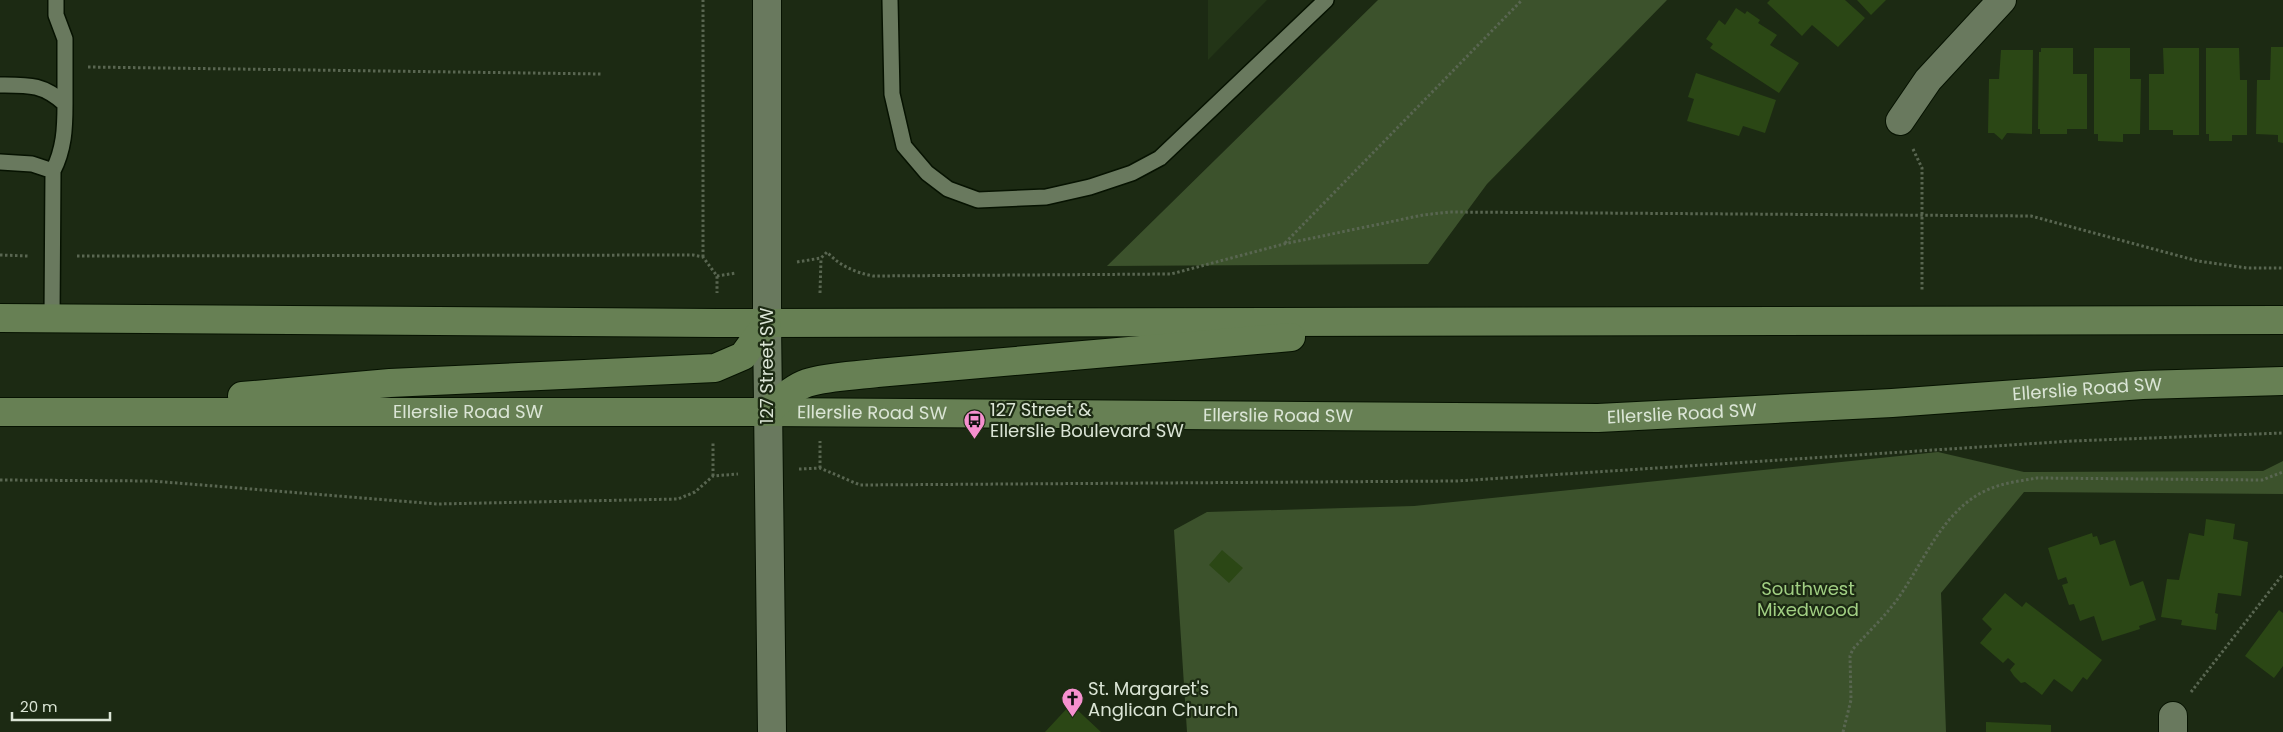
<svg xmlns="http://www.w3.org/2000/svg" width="2283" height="732" viewBox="0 0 2283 732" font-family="Poppins,sans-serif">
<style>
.built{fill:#233517}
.green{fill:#3c522c}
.building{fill:#2b4715}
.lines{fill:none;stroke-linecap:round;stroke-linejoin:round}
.service-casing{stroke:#061201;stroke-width:18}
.minor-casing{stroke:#061201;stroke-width:30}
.tertiary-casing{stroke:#061201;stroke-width:30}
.secondary-casing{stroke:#061201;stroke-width:30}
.path{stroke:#596651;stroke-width:3;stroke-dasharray:2.5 2.5;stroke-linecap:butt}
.service{stroke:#69795e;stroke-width:15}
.minor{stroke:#69795e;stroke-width:28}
.tertiary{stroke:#69795e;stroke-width:28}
.secondary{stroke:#678054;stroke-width:28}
.labels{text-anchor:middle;stroke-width:4.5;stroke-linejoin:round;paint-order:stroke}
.street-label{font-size:18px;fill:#dbe5d6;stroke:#1c2a13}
.poi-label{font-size:18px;fill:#dbe5d6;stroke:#1c2a13;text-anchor:start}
.park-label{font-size:18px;fill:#a1cf83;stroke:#1c2a13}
</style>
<rect width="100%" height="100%" fill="#1c2a13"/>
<!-- built -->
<path class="built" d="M1208 0H1267L1208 60Z"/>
<!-- green -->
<path class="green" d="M1378 0H1667L1487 184 1428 264 1107 266Z
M1938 452 2024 472 2263 471 2283 461V494L2024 492 1941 593 1946 732H1187L1174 530 1207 512 1414 506Z"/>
<!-- building -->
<path class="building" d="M1770 0H1845L1865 18 1838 47 1812 25 1802 36 1767 3Z
M1857 0H1886L1871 15Z
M1736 8 1745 14 1747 11 1760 20 1758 23 1777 35 1770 45 1799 63 1779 93 1710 48 1713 44 1706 39 1719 20 1725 25Z
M2271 47H2283V143L2278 142V135L2256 134 2257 80H2270Z
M2041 48H2073V74H2087V129H2067V134H2040V129H2038L2039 52H2041Z
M2094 48H2130V79H2141L2140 134H2123V142L2098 141V134H2094Z
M2163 48H2199V135H2173V130H2149V74H2164Z
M2206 48H2239L2240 80H2247V135H2232V141H2209V134H2206Z
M2001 50H2033L2032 134 2007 133 2002 140 1994 133H1988L1989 79H1999Z
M1696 73 1776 100 1765 133 1743 126 1739 136 1687 121 1694 99 1688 97Z
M2206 519 2235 524 2233 539 2248 542 2241 596 2218 593 2215 613 2218 614 2216 630 2181 625 2182 620 2161 617 2167 579 2179 580 2189 533 2204 536Z
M2092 533 2093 537 2097 536 2100 545 2115 540 2130 586 2143 581 2156 620 2139 626 2140 629 2102 641 2094 616 2080 621 2074 604 2069 605 2062 585 2068 583 2066 577 2058 580 2048 548Z
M1222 550 1243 568 1229 583 1209 565Z
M2005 593 2022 607 2026 602 2102 660 2087 680 2083 677 2072 692 2054 679 2042 695 2025 682 2021 683 2014 676 2010 670 2015 664 2008 658 2003 663 1980 643 1992 629 1982 619Z
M2279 610 2283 613V666L2274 678 2245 656Z
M1071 704 1101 732H1045Z
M1986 722 2051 725V732H1986Z"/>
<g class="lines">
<defs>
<path id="service" d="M56 0V15L65 39V104
M890 0 892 94 904 146 927 173 948 189 978 200 1046 197 1090 187 1132 173 1160 158 1326 0
M0 85C29 85 43 84 65 104 65 129 64 149 53 171L32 164 0 162
M52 318 53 171"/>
<path id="minor" d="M1900 121 1928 80 2002 0
M767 323V0
M2173 732V716"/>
<path id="tertiary" d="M767 323 772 732"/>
<g id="secondary">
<path d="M0 318 716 323 2283 320"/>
<path d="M242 396 390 383 715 368 743 356 767 323"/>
<path id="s1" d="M0 412H767L1598 418 1892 403 2142 385 2283 381"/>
<path d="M767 412C779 402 792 388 807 383 829 376 854 376 877 373L1291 337"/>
</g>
</defs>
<!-- service casing -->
<use href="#service" class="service-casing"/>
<!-- minor casing -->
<use href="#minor" class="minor-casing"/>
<!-- tertiary casing -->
<use href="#tertiary" class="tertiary-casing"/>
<!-- secondary casing -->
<use href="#secondary" class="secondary-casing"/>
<!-- path -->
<path class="path" d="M88 67 602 74
M1913 149 1922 168V291
M1285 243 1522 0
M0 255 28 256
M77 256 693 255 703 257 717 276V293
M703 257V0
M797 262 821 258 827 252C840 266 854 272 873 276L1171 274 1284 244 1423 215 1449 212 2031 216 2198 261 2247 268H2283
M717 276 736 273
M820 293 821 258
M820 468V441
M799 469 820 468 860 485 1457 481 2072 441 2283 433
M713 476V441
M0 480 152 481 437 504 678 499 695 492 713 476 738 474
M2191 692 2283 574
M1843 732 1851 700 1850 656 1853 649C1870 630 1889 613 1903 591 1926 556 1945 510 1985 491 2001 483 2020 481 2037 478L2262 480 2283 472"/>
<!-- service -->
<use href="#service" class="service"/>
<!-- minor -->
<use href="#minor" class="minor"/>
<!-- tertiary -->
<use href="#tertiary" class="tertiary"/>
<!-- secondary -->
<use href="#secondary" class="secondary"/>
</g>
<!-- icons -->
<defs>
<symbol id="bus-pin" viewBox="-11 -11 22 30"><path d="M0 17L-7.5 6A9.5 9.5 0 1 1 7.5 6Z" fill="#f690cf" stroke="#1c2a13"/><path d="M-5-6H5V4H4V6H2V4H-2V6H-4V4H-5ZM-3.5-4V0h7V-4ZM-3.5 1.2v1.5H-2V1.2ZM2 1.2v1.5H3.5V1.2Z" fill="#111"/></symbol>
<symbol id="church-pin" viewBox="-11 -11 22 30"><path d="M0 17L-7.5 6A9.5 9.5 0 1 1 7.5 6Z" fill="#f690cf" stroke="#1c2a13"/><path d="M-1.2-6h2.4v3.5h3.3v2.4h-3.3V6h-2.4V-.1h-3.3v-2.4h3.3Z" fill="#111"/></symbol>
</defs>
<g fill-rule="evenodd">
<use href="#bus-pin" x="962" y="408" width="25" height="34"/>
<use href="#church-pin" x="1060" y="686" width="25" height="34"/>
</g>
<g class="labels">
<!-- street labels -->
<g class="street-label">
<text transform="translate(767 366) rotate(-90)" y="6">127 Street SW</text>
<text dy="6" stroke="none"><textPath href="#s1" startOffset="2088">Ellerslie Road SW</textPath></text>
<text dy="6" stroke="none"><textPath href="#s1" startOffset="468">Ellerslie Road SW</textPath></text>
<text dy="6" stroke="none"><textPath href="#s1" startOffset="872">Ellerslie Road SW</textPath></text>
<text dy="6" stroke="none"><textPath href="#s1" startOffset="1682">Ellerslie Road SW</textPath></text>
<text dy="6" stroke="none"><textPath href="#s1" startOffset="1278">Ellerslie Road SW</textPath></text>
</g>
<!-- poi labels -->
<g class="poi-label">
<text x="990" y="416">127 Street &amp;<tspan x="990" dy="21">Ellerslie Boulevard SW</tspan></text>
<text x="1088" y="695">St. Margaret's<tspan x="1088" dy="21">Anglican Church</tspan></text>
</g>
<!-- park labels -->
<g class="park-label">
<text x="1808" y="595">Southwest<tspan x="1808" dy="21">Mixedwood</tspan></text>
</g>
</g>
<!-- scale -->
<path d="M12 712v8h98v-8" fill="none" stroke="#dbe5d6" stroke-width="2.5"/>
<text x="20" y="712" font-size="15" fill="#dbe5d6" stroke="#1c2a13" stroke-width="4" paint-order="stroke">20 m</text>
</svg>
